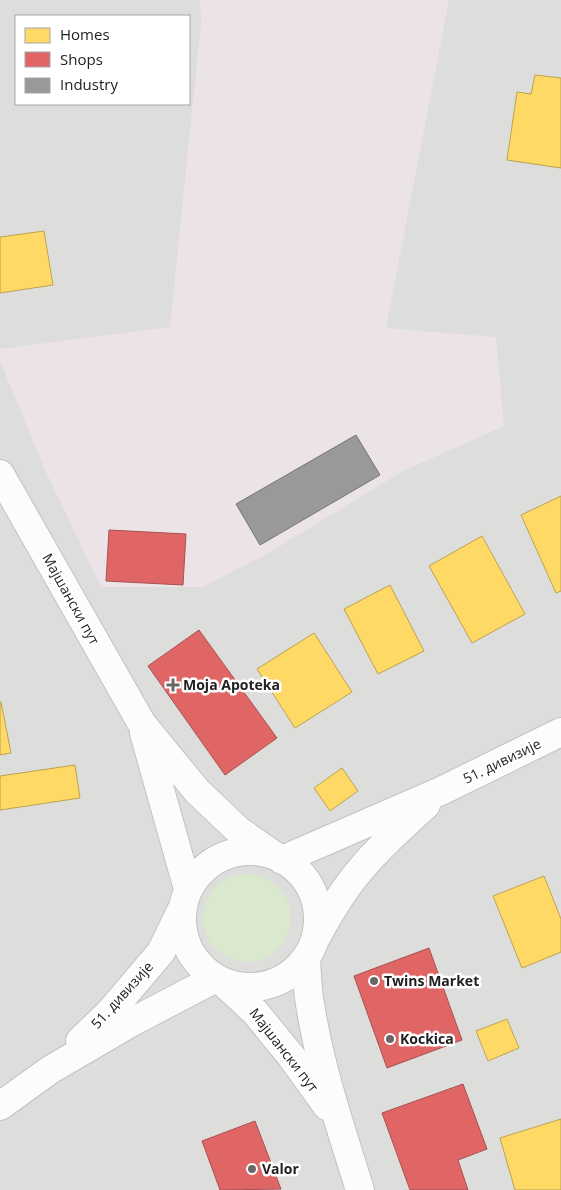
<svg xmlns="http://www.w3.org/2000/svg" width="561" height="1190" viewBox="0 0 561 1190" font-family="'Open Sans',sans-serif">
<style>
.residential{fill:#dddddb;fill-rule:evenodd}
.industrial{fill:#ebe3e7}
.grass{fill:#dae8cd}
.parking{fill:#dfdedd}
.homes{fill:#ffd966;stroke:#bca251}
.shops{fill:#e06666;stroke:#a75151}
.industry{fill:#999;stroke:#757575}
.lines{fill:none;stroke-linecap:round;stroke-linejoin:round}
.tertiary-casing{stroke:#c2c2c0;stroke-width:30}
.tertiary{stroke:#fcfcfc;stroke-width:28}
.poi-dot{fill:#696867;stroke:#fff;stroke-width:2}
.labels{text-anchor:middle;stroke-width:5;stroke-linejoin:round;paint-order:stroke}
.street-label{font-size:14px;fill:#212121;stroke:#fff}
.poi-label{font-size:14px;font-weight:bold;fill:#212121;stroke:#fff;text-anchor:start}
</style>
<rect width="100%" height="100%" fill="#eeedea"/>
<!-- residential -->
<path class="residential" d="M0 0H561V1190H0ZM16 16H189V104H16Z"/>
<!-- industrial -->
<path class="industrial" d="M200 0H449L386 328 496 337 504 426 403 471 267 554 202 587H101L45 470 0 361V349L170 327 201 23Z"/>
<!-- grass -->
<path class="grass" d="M203 918a44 44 0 1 1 88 0a44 44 0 1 1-88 0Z"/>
<!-- parking -->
<path class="parking" d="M69 926 108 977 0 1068V979Z
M187 1019 226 1036 240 1052 46 1107 35 1092 111 1046 160 1025Z"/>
<!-- homes -->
<path class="homes" d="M535 75 561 78V168L507 160 517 92 531 94Z
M44 231 53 285 0 293V237Z
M561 496V591L556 593 521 515Z
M482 536 525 614 472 643 429 566Z
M390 585 424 651 378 674 344 609Z
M314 633 352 692 295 728 257 669Z
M0 702H1L11 753 0 755Z
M75 765 80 798 0 810V776Z
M342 768 358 791 330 811 314 788Z
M544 876 561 919V952L522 968 493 896Z
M507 1019 519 1048 488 1061 476 1031Z
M561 1119V1190H515L500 1138Z"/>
<!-- shops -->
<path class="shops" d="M109 530 186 534 183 585 106 581Z
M199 630 277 738 225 775 148 666Z
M429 948 462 1040 387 1068 354 976Z
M463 1084 487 1149 458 1160 468 1190H410L382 1113Z
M255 1121 281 1189 220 1190 202 1141Z"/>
<!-- industry -->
<path class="industry" d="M356 435 380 475 260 545 236 504Z"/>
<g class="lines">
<defs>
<path id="tertiary" d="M0 474 142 724 197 791 238 830 272 854
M144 733 188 889
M182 919a68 68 0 1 1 136 0a68 68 0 1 1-136 0Z
M282 860 443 790 561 732
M317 936C330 912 344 888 362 868 381 845 404 825 426 805
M306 958C307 973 307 989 310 1004 320 1068 341 1129 360 1190
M225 984 255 1012 291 1056 327 1106
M80 1041 110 1012 161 952 181 911
M0 1106 50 1070 132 1022 216 978"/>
</defs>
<!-- tertiary casing -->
<use href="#tertiary" class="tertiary-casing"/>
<!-- tertiary -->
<use href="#tertiary" class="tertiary"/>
</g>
<!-- markers -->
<g class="poi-dot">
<path d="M170.5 677.5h5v5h5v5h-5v5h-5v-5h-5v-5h5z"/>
<circle cx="374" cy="981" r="5"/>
<circle cx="390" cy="1039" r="5"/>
<circle cx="252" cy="1169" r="5"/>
</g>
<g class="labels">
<!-- street labels -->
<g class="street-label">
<text transform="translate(71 599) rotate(61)" y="5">Мајшански пут</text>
<text transform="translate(502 761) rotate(-26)" y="5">51. дивизије</text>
<text transform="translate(122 995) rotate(-48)" y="5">51. дивизије</text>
<text transform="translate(284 1050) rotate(52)" y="5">Мајшански пут</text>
</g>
<!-- poi labels -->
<g class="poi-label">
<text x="183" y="690">Moja Apoteka</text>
<text x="384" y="986">Twins Market</text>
<text x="400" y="1044">Kockica</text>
<text x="262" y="1174">Valor</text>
</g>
</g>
<!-- legend -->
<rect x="15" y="15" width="175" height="90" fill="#ffffff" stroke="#a6a6a6"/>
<rect x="25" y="28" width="25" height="15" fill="#ffd966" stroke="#a6a6a6"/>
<text x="60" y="40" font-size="15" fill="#212121">Homes</text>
<rect x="25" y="52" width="25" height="15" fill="#e06666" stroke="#a6a6a6"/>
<text x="60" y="65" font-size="15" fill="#212121">Shops</text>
<rect x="25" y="78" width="25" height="15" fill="#999999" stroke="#a6a6a6"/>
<text x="60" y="90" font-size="15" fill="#212121">Industry</text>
</svg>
